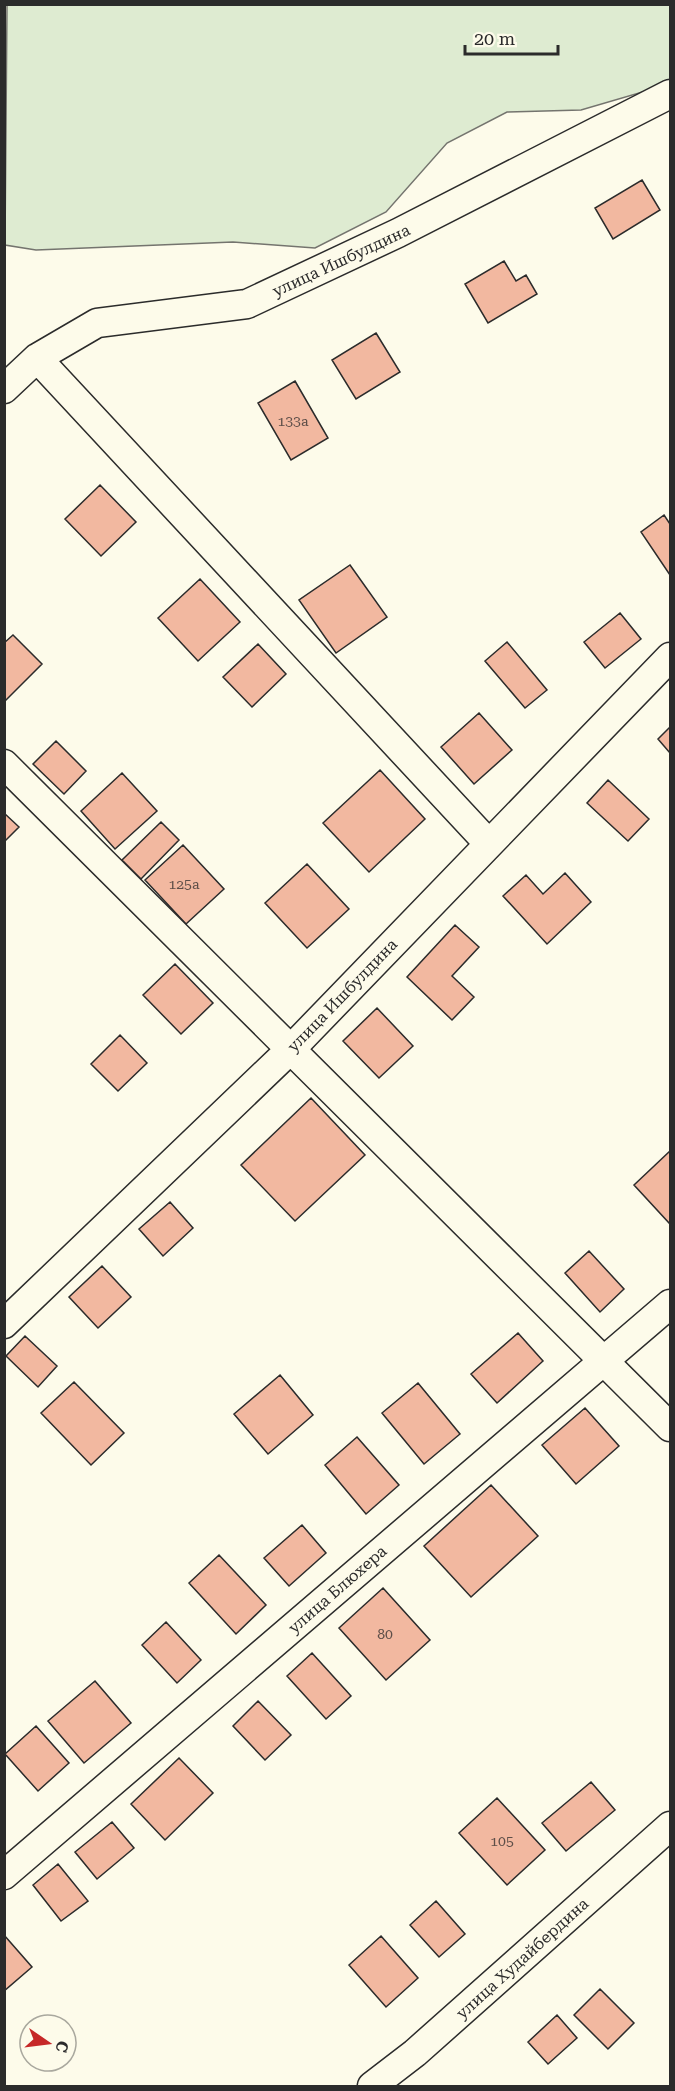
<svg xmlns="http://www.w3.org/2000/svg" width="675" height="2091" viewBox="0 0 675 2091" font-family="'Roboto Serif',serif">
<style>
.green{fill:#deebd1;stroke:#74746e;stroke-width:1.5}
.building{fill:#f2b8a0;stroke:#2b2b2b;stroke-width:1.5}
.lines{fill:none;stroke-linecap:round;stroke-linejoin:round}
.minor-casing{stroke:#2b2b2b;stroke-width:31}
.minor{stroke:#fdfbea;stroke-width:28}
.labels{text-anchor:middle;stroke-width:4.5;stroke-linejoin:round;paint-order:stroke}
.number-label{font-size:14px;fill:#5d4e48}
.street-label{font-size:16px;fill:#2b2b2b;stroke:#fdfbea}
</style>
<rect width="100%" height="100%" fill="#fdfbea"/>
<!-- green -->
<path class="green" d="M7 5H670V84L581 110 507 112 447 143 386 212 315 248 233 242 36 250 5 245Z"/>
<!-- building -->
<path class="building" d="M642 180 660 210 613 239 595 208Z
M504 261 516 281 526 275 537 294 488 323 465 284Z
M376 333 400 372 356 399 332 360Z
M295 381 328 438 291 460 258 403Z
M100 485 136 522 101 556 65 519Z
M664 515 670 524V575L641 532Z
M350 565 387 617 336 653 299 600Z
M200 579 240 622 198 661 158 618Z
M620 613 641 639 605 668 584 642Z
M13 635 42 664 4 702V643Z
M507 642 547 690 525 708 485 661Z
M258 644 286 674 252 707 223 677Z
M479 713 512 750 474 784 441 747Z
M670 727V753L658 739Z
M56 741 86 771 64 794 33 764Z
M380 770 425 819 369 872 323 823Z
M122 773 157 811 115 849 81 811Z
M608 780 649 819 628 841 587 803Z
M4 813 19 827 4 842Z
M161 822 179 840 141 879 122 860Z
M183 845 224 889 186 924 145 880Z
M307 864 349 909 307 948 265 903Z
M565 873 591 902 547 944 503 896 526 875 543 894Z
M455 925 479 947 452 976 474 997 452 1020 407 977Z
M175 964 213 1003 181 1034 143 995Z
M377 1008 413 1046 379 1078 343 1041Z
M120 1035 147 1063 118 1091 91 1064Z
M311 1098 365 1155 295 1221 241 1165Z
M670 1151V1224L634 1185Z
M170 1202 193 1228 163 1256 139 1229Z
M589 1251 624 1289 600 1312 565 1273Z
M102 1266 131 1297 98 1328 69 1297Z
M518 1333 543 1361 497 1403 471 1374Z
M25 1336 57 1366 38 1387 6 1356Z
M280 1375 313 1415 268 1454 234 1414Z
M74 1382 124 1433 91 1465 41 1413Z
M418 1383 460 1434 424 1464 382 1413Z
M585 1408 619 1446 576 1484 542 1445Z
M357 1437 399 1485 366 1514 325 1465Z
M491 1485 538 1536 471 1597 424 1546Z
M302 1525 326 1553 289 1586 264 1558Z
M219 1555 266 1605 236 1634 189 1583Z
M383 1588 430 1640 386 1680 339 1628Z
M166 1622 201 1660 177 1683 142 1645Z
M312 1653 351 1696 326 1719 287 1676Z
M95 1681 131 1723 84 1763 48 1721Z
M258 1701 291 1735 265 1760 233 1726Z
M36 1726 69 1763 38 1791 5 1754Z
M179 1758 213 1793 165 1840 131 1804Z
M591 1782 615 1810 566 1851 542 1823Z
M497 1798 545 1850 507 1885 459 1833Z
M112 1822 134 1848 97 1879 75 1852Z
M58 1864 88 1901 61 1921 33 1885Z
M436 1901 465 1934 439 1957 410 1925Z
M4 1935 32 1967 4 1991Z
M381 1936 418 1978 386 2007 349 1965Z
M600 1989 634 2023 608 2049 574 2015Z
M557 2015 577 2038 548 2064 528 2042Z"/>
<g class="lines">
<defs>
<path id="minor" d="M37 358 489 844
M4 389 37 358 97 323 247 304 398 233 670 94
M4 764 670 1427
M4 1324 292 1048 670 657
M4 1875 670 1304
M372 2086 415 2053 670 1826"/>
</defs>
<!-- minor casing -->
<use href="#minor" class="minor-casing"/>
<!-- minor -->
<use href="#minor" class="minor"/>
</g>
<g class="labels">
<!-- number labels -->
<g class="number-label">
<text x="293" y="426">133а</text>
<text x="184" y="889">125а</text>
<text x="385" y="1639">80</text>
<text x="502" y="1846">105</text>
</g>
<!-- street labels -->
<g class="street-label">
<text transform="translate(341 260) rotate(-25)" y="6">улица Ишбулдина</text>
<text transform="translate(342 995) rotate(-46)" y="6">улица Ишбулдина</text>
<text transform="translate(337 1589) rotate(-41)" y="6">улица Блюхера</text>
<text transform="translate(522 1958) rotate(-42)" y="6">улица Худайбердина</text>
</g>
</g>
<!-- border -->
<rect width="675" height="2091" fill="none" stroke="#2b2b2b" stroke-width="12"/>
<!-- north arrow -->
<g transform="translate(48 2043) rotate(104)"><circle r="28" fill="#fdfbea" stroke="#a9a89e" stroke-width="1.5"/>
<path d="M0-4.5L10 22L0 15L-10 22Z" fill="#c62828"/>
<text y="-9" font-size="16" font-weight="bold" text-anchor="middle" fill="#2b2b2b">С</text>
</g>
<!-- scale -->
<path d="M465 45v9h93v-9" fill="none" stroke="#2b2b2b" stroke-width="3"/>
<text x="474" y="45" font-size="18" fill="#2b2b2b" stroke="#fdfbea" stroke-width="4.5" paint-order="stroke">20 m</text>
</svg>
